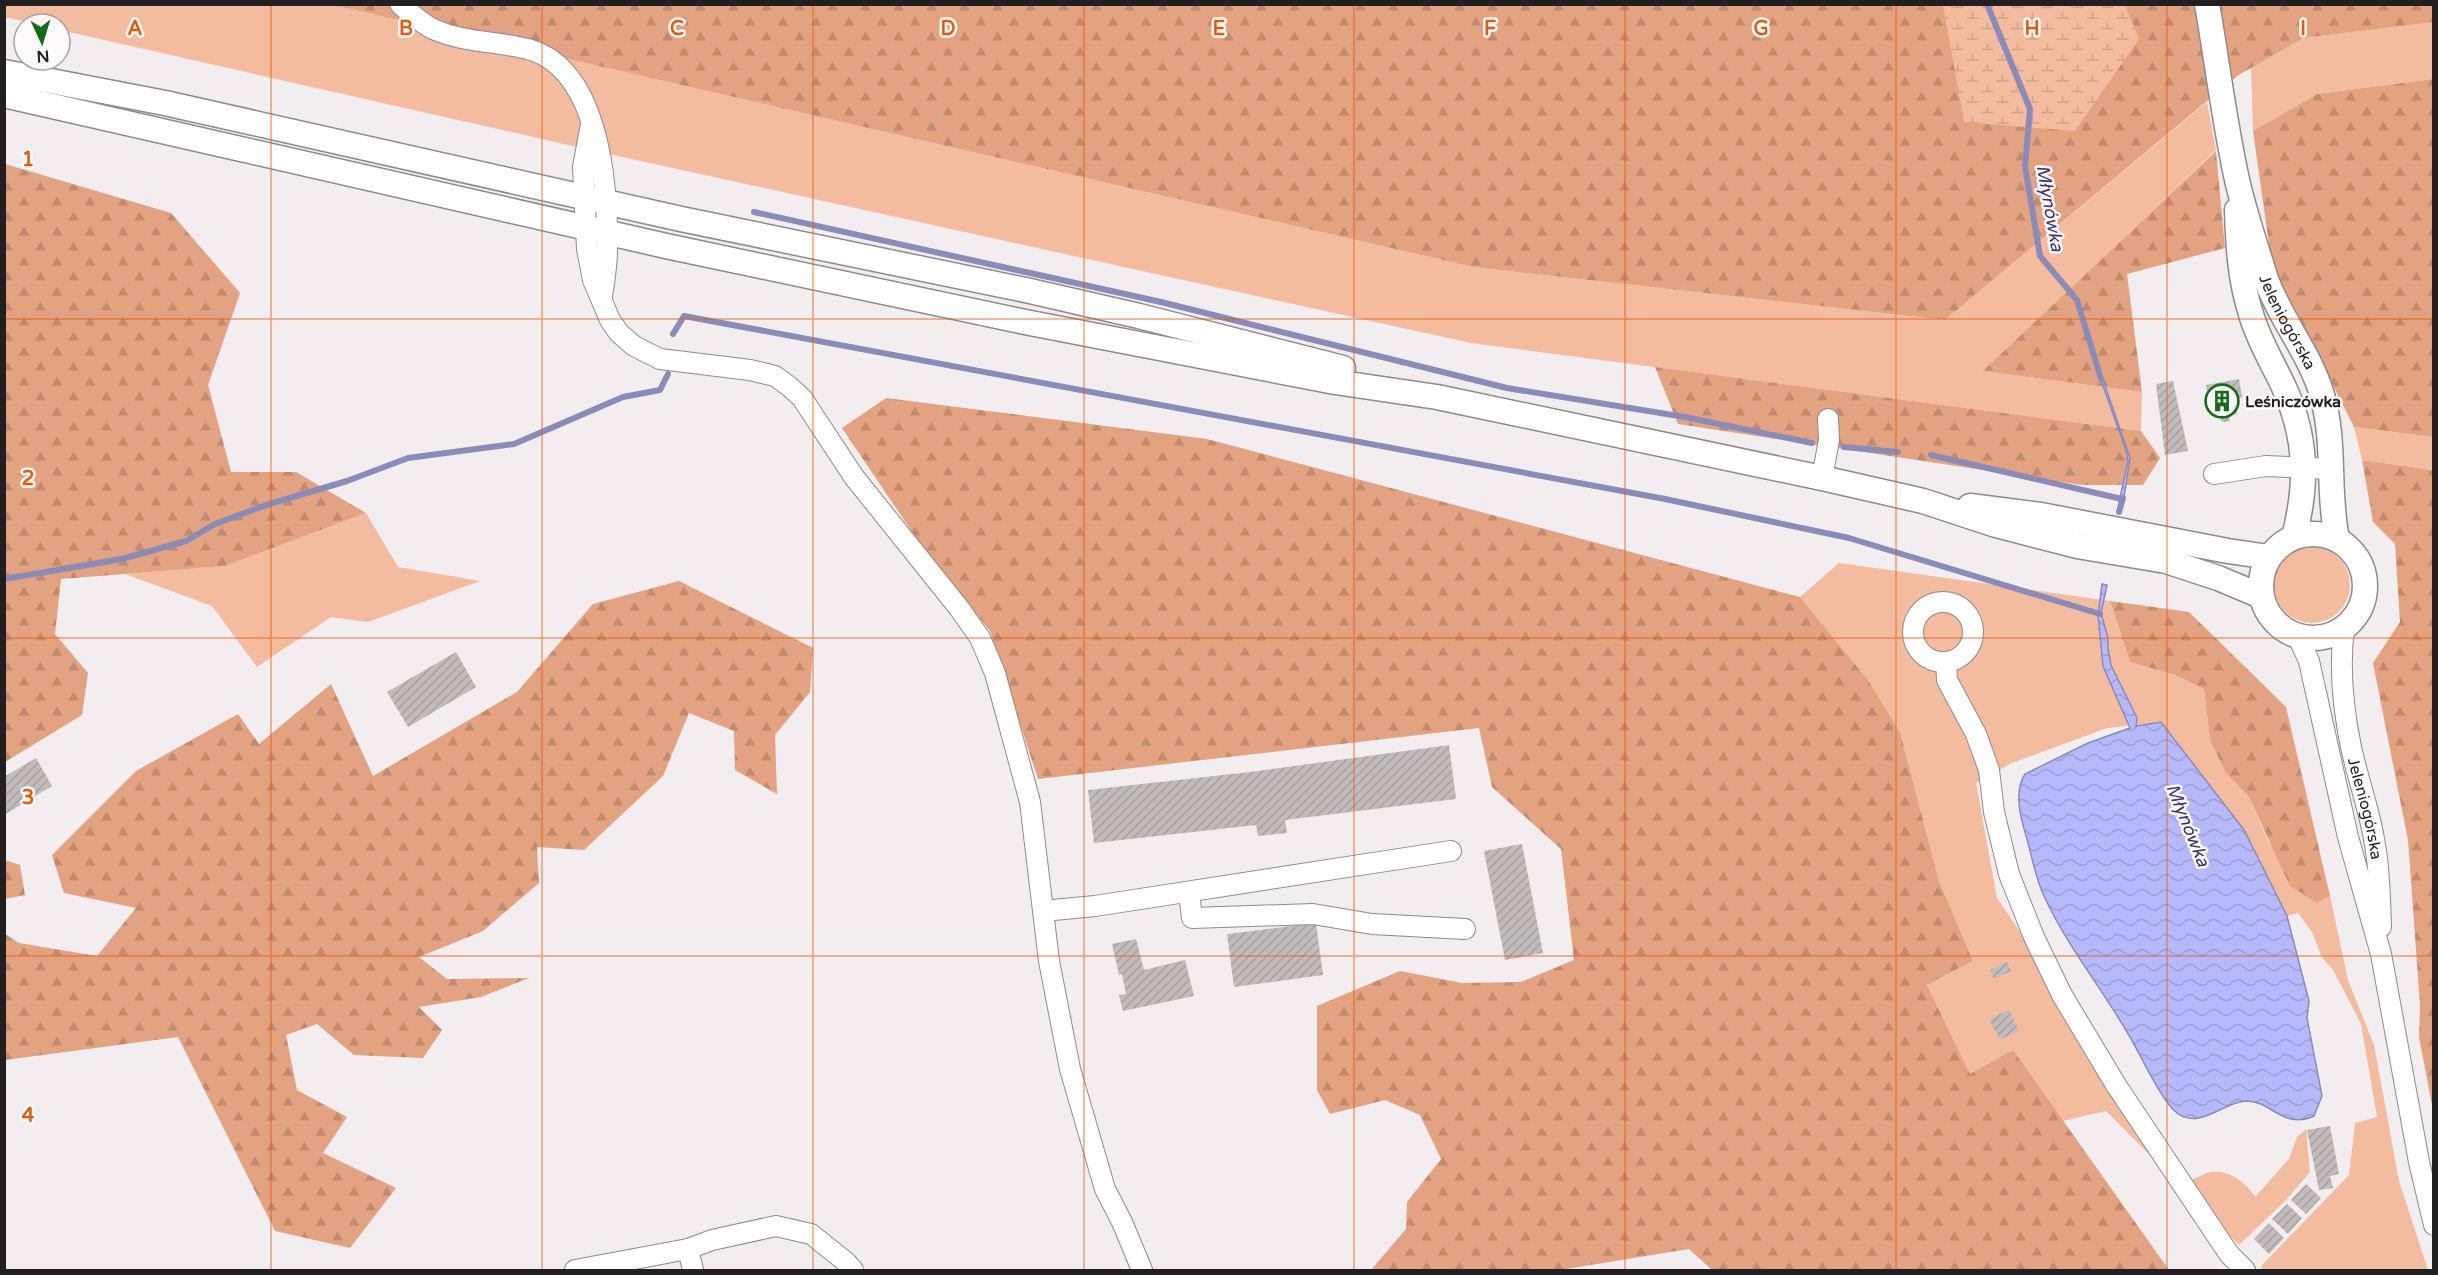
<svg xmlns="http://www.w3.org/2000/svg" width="2438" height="1275" viewBox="0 0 2438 1275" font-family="'Varela Round',sans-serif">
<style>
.green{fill:#f4bc9f}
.forest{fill:url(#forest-firs)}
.wetland{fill:url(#wetland-marsh)}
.water{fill:url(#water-waves);stroke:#898bb8;stroke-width:1.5}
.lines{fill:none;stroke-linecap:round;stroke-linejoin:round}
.stream{stroke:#898bb8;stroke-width:6}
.building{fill:url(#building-hatch)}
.minor-casing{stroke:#8e8a8c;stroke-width:22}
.major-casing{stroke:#8e8a8c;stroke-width:27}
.minor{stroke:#fff;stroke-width:20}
.major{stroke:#fff;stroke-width:24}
.grid{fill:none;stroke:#e8590c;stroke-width:1.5;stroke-opacity:0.55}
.labels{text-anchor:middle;stroke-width:5;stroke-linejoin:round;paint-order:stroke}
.street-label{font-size:16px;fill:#211f20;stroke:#fffafc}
.poi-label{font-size:16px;font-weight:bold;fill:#211f20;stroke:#fffafc;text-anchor:start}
.water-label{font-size:18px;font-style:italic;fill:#36327b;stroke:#fffafc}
.grid-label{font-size:20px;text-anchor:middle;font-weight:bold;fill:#e8590c;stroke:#fffafc;stroke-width:5;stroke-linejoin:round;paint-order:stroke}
</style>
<defs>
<pattern id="forest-firs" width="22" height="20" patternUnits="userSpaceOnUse" patternTransform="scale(1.5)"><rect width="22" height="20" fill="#e3a280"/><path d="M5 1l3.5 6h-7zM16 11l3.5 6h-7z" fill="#c28b6e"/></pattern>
<pattern id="wetland-marsh" width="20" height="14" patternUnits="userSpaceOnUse" patternTransform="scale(1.5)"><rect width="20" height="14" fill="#f4bc9f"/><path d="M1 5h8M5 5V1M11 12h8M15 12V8" fill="none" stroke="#d1a189"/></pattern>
<pattern id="water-waves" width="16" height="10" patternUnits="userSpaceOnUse" patternTransform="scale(1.5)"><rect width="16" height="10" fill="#b5b9f9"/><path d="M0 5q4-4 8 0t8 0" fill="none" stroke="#9b9fd5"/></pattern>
<pattern id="building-hatch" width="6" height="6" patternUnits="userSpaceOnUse" patternTransform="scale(1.5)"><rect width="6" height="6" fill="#c1bbbb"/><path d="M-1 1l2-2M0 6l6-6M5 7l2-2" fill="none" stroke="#a6a0a0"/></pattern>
</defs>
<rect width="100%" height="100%" fill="#f2edef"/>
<!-- green -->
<path class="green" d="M5 4 333 5 1473 267 1945 320 2207 102 2216 150 1984 371 2142 392 2141 431 1471 343 595 151 60 30V24H34L5 17Z
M2433 22V79L2317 94 2253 131 2251 68 2304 38Z
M2354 427 2433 437V470L2362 460Z
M366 513 398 567 480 581 368 622 331 617 257 667 212 606 125 574 225 566Z
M2274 585a38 38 0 1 1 76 0a38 38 0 1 1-76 0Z
M1839 563 2110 601 2130 662 2175 675 2204 689 2210 740 2225 772 2249 797 2268 841 2317 903 2330 896 2348 980 2374 1045 2399 1181 2428 1270H2261L2262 1265 2349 1175 2355 1123 2377 1117 2361 1024 2333 970 2322 958 2312 932 2298 913 2287 916 2244 830 2161 722 2107 728 2012 763 1976 783 1997 898 2034 952 2068 1024 2132 1092 2192 1180C2197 1178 2204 1173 2210 1172 2228 1169 2247 1183 2255 1197L2289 1159 2297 1137 2306 1129 2310 1172 2286 1200 2239 1245 2106 1111 2063 1121 1970 1074 1927 985 1973 961 1939 881 1900 732 1868 680 1800 597Z"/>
<!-- forest -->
<path class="forest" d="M2433 4 2434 22 2304 38 2237 76 1945 320 1473 267 333 5Z
M2433 79V437L2354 427 2272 265 2253 131 2317 94Z
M2216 151 2225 248 2127 274 2142 392 1983 371Z
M5 164 171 213 240 293 208 385 231 472H296L366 513 225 566 61 579 55 634 88 673 82 715 5 762Z
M1655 367 2141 431 2160 458 2143 485H2082L1678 424Z
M886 398 1207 439 1800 597 1868 680 1900 732 1939 881 1973 961 1927 985 1970 1074 2013 1050 2169 1270H1712L1689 1249 1560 1270H1371L1406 1229 1407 1202 1441 1159 1420 1115 1385 1100 1330 1114 1317 1090V1006L1400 971 1462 983 1521 982 1574 960 1561 849 1492 787 1479 728 1038 779 990 631 919 542 842 428Z
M2362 460 2433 470V1110L2419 1037 2420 1005 2408 840 2373 663 2400 622 2395 544 2373 522Z
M679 581 813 648 810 692 775 735 777 794 735 770 734 731 689 713 663 776 584 850 537 847 539 883 483 931 419 957 447 979 529 978 481 997 419 1007 442 1030 423 1058 354 1055 317 1024 286 1035 297 1090 347 1117 323 1153 396 1188 350 1248 275 1231 178 1037 5 1060V934L19 943 97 956 136 908 64 893 52 855 136 771 238 714 259 744 331 684 373 776 517 692 593 604Z
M2110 601 2189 612 2286 707 2330 896 2317 903 2290 886 2249 797 2225 772 2210 740 2204 689 2175 675 2130 662Z
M5 860 20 865 25 895 5 899Z"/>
<!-- wetland -->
<path class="wetland" d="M1943 5H2125L2139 39 2075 131 1964 122Z"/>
<!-- water -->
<path class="water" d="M2100 371 2130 458 2123 504 2119 502 2128 461 2126 450 2098 372Z
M2102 584 2107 585 2101 613 2108 638V649L2111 665 2137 718 2136 726 2161 722 2244 830 2287 916 2309 1001 2307 1018 2322 1096 2314 1116C2282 1130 2273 1101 2246 1101 2223 1102 2200 1130 2177 1113 2161 1101 2139 1051 2127 1032 2100 986 2066 944 2044 896 2036 879 2032 858 2027 839 2021 819 2013 793 2025 774L2088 743 2130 728 2103 666 2098 615Z"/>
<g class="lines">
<!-- stream -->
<path class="stream" d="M1987 4 2030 109 2025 166 2040 256 2077 300 2101 379
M754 212 1161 302 1507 388 1685 417 1812 443
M673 334 684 316 1665 499 1849 538 2100 614
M1844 447 1898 452
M1931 455 2122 499
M2119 512 2123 498
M4 579 122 559 186 541 215 524 266 505 347 481 408 458 514 444 623 397 660 390 668 374"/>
</g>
<!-- building -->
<path class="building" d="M2239 379 2242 397 2235 399 2237 414 2229 416 2230 421 2225 422 2221 421 2220 414 2211 416 2206 385Z
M2173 381 2188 451 2165 455 2156 384Z
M456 652 476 687 408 727 387 692Z
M1449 745 1456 799 1285 820 1287 833 1258 836 1256 825 1094 843 1088 790 1250 772Z
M36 758 52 786 4 815V777Z
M1522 844 1543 953 1505 960 1484 851Z
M1316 923 1323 975 1234 987 1227 934Z
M1136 939 1144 970 1185 960 1194 996 1123 1011 1119 995 1126 994 1122 974 1119 975 1112 944Z
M2007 962 2011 971 1994 979 1990 970Z
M2009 1010 2019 1030 2000 1040 1989 1019Z
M2330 1126 2339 1174 2330 1176 2333 1188 2319 1190 2307 1130Z
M2306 1184 2321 1198 2306 1214 2291 1200Z
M2287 1204 2302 1218 2288 1234 2272 1219Z
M2269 1223 2284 1238 2269 1254 2254 1239Z"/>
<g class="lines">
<defs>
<g id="minor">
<path d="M400 4C410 13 421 23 433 29 464 43 499 41 531 50 601 72 608 190 607 251 607 266 604 282 602 297"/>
<path d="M591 124 583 167 587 249 593 280 610 320 619 333 634 346 660 359 750 370 775 376 790 387 802 398 854 477 959 608 980 638 995 673 1030 802 1049 961 1070 1069 1105 1189 1122 1222 1142 1270"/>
<path d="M2214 474 2266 466 2333 469"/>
<path d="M1822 478 1829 440 1828 419"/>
<circle cx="1943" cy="632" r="30"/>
<path id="s1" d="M2344 628C2339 667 2343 708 2351 747 2358 780 2370 811 2375 845 2380 872 2380 900 2381 927"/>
<path d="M2298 637 2309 661 2348 837 2381 954 2419 1162 2434 1225"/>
<path d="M1946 662 1947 680 1976 734 1989 770 1994 812 2009 874 2034 937 2062 995 2116 1085 2229 1254 2245 1270"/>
<path d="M1189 892 1192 918 1313 914 1372 924 1465 929"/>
<path d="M1043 911 1095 906 1451 851"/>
<path d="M688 1249 693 1270"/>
<path d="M575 1270 688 1249 712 1240 776 1226 811 1234 846 1262 853 1270"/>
</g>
<g id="major">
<path id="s2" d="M2207 4C2217 61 2224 119 2236 175 2243 209 2255 243 2265 276 2279 318 2310 353 2322 395 2336 444 2327 490 2337 539"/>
<path d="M4 72 165 103 681 219 1030 291 1139 316 1343 368"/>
<path d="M4 95 666 246 1025 322 1335 382 1437 397 1822 478 1923 501 1996 525 2077 546 2166 561 2218 578 2261 596"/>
<path d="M2237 210C2238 245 2240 280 2251 314 2258 339 2272 362 2283 385 2307 436 2308 483 2294 537"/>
<path d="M1970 506 2041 515 2228 551 2269 557"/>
<circle cx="2313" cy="586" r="52"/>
</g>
</defs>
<!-- minor casing -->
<use href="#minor" class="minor-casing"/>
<!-- major casing -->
<use href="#major" class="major-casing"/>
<!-- minor -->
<use href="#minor" class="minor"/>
<!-- major -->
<use href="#major" class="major"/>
</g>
<!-- grid -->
<path class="grid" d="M271 4V1270M542 4V1270M813 4V1270M1084 4V1270M1354 4V1270M1625 4V1270M1896 4V1270M2167 4V1270M4 319H2434M4 638H2434M4 956H2434"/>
<!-- icons -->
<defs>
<symbol id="building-ring" viewBox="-11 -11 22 22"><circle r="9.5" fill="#fffafc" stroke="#116c17" stroke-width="1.5"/><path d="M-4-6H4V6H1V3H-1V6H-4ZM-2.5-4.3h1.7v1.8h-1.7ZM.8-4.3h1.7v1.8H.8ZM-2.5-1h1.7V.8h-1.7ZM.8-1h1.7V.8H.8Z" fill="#116c17"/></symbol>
</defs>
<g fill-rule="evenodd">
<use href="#building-ring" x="2203" y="382" width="38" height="38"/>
</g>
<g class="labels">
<!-- street labels -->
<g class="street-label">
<text dy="6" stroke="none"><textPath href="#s2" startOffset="330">Jeleniogórska</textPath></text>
<text dy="6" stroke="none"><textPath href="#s1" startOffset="183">Jeleniogórska</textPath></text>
</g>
<!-- poi labels -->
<g class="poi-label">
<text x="2245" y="407">Leśniczówka</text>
</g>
<!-- water labels -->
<g class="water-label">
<text transform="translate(2050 208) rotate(80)" y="6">Młynówka</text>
<text transform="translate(2188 825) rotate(68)" y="6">Młynówka</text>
</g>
</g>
<g class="grid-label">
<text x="135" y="35">A</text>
<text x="406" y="35">B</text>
<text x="677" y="35">C</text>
<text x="948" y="35">D</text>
<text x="1219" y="35">E</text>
<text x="1490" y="35">F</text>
<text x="1761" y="35">G</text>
<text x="2032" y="35">H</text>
<text x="2303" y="35">I</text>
<text x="28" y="166">1</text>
<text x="28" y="485">2</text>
<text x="28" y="804">3</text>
<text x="28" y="1122">4</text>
</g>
<!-- border -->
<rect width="2438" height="1275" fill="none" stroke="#211f20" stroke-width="12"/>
<!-- north arrow -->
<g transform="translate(42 42) rotate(176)"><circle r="28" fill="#fffafc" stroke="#a6a2a4" stroke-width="1.5"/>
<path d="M0-4.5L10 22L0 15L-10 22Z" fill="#116c17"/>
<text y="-9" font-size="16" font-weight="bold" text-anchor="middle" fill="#211f20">N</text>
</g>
</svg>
